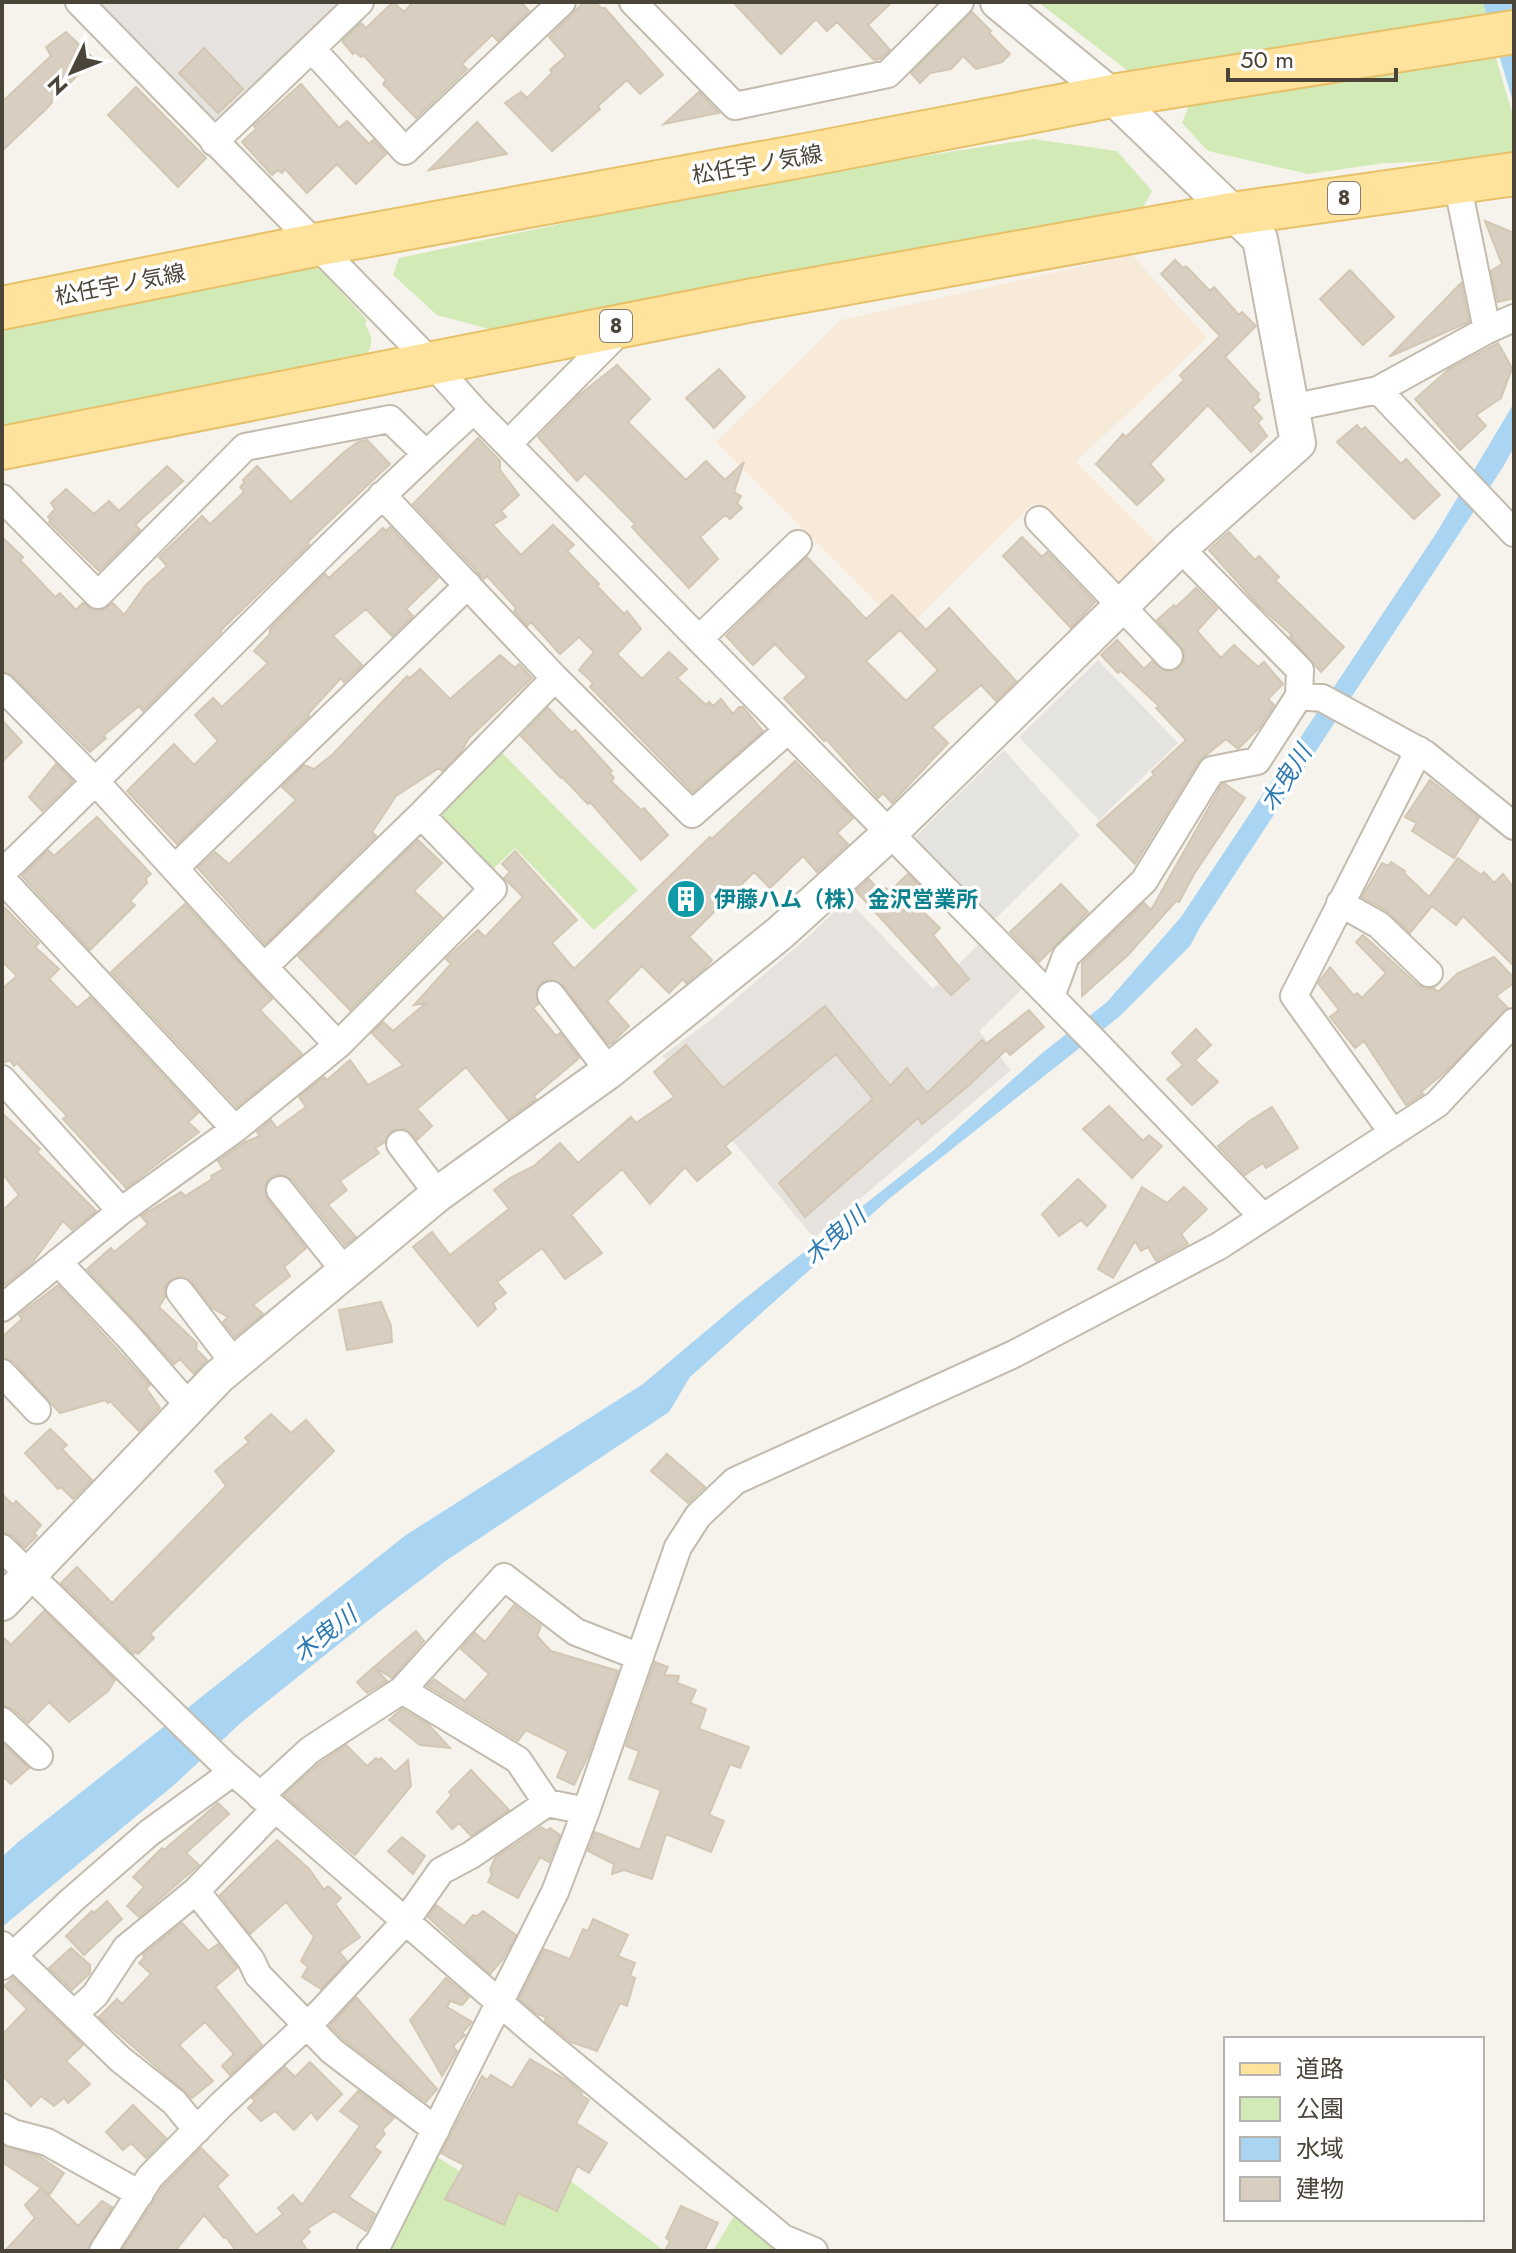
<svg xmlns="http://www.w3.org/2000/svg" width="1516" height="2253" viewBox="0 0 1516 2253" font-family="Jost,'Noto Sans JP',sans-serif">
<style>
.commercial{fill:#f7ead8}
.industrial{fill:#e6e2dd}
.green{fill:#d2eab5}
.parking{fill:#e5e3e0}
.water{fill:#a9d4f2}
.building{fill:#d8cfc1;stroke:#d3c7b4;stroke-width:2;fill-rule:evenodd}
.lines{fill:none;stroke-linecap:round;stroke-linejoin:round}
.minor-casing{stroke:#c2bbae;stroke-width:30}
.tertiary-casing{stroke:#c2bbae;stroke-width:38}
.primary-casing{stroke:#e6c16a;stroke-width:46}
.minor{stroke:#fff;stroke-width:26}
.tertiary{stroke:#fff;stroke-width:34}
.primary{stroke:#ffe39c;stroke-width:42}
.labels{text-anchor:middle;stroke-width:7;stroke-linejoin:round;paint-order:stroke}
.shield{fill:#fff;stroke:#817c74;stroke-width:2}
.shield-label{font-size:20px;font-weight:bold;fill:#4b4439}
.street-label{font-size:22px;fill:#4b4439;stroke:#fff}
.culture-label{font-size:22px;font-weight:bold;fill:#0d838f;stroke:#fff;text-anchor:start}
.water-label{font-size:24px;font-style:italic;fill:#2e7ab2;stroke:#fff}
</style>
<rect width="100%" height="100%" fill="#f6f3ec"/>
<!-- commercial -->
<path class="commercial" d="M1132 255 1207 338 1076 462 1159 545 1121 584 1034 503 905 630 716 442 841 320Z"/>
<!-- industrial -->
<path class="industrial" d="M99 2H342L221 121 210 117Z
M847 899 933 989 981 942 1023 988 979 1031 1011 1070 814 1238 662 1056 712 1019 808 937Z"/>
<!-- green -->
<path class="green" d="M1038 2H1514V21L1136 77Z
M1495 55 1514 119V158L1385 163 1308 174 1208 151 1182 123 1189 105 1470 62Z
M1033 139 1117 151 1152 191 1140 213 496 331 437 315 393 275 399 258 758 182Z
M315 264 367 320 365 325C374 339 373 346 363 360L2 430V331L49 321 53 317Z
M498 749 638 890 594 930 515 848 489 873 437 818 435 809Z
M433 2154 512 2206 538 2157 665 2251H382Z
M734 2216 768 2240 794 2251H713Z"/>
<!-- parking -->
<path class="parking" d="M1098 660 1178 743 1099 820 1019 737Z
M1004 750 1080 835 995 919 914 838Z"/>
<!-- water -->
<path class="water" d="M1483 2H1514V105Z
M1514 403V447L1503 467 1200 927 1190 946 1120 1016 890 1198 690 1377 669 1412 447 1560 380 1611 244 1720 174 1785 2 1927V1857L17 1843 406 1535 643 1384 738 1304 935 1149 1041 1054 1107 1002 1181 917 1437 532Z"/>
<!-- building -->
<path class="building" d="M393 2 404 12 413 2H521L529 11 498 41 492 35 462 64 467 69 458 78 416 118 383 84 386 80 363 55 361 57 355 52 353 54 342 41 361 23 366 28Z
M584 2H595L601 8H605L663 75 640 94 627 80 598 106 600 109 552 151 505 103 521 92 527 98 552 73 550 70 566 56 549 37Z
M733 2H892L868 25 890 50 880 59 874 60 837 22 827 31 816 19 781 54Z
M972 12 991 31 989 33 1010 54 1002 62 976 69 963 56 951 69 930 73 920 83 911 73Z
M66 32 93 58 45 110 2 151V102L51 56 46 47Z
M204 48 243 89 218 113 179 73Z
M301 84 339 128 347 121 369 144 373 140 386 154 356 184 337 164 307 193 285 169 282 173 278 170 272 175 242 142 256 129 254 126Z
M136 87 206 158 178 187 108 115Z
M699 92 719 113 664 124Z
M477 122 507 154 429 170Z
M1485 221 1514 233V298L1498 302 1491 271 1502 264Z
M1175 260 1183 268 1186 266 1210 291 1214 287 1239 315 1242 312 1256 326 1225 357 1259 394 1257 396 1260 400 1252 407 1262 418 1258 423 1267 436 1251 452 1208 405 1150 464 1164 480 1137 505 1096 464 1123 434 1126 437 1184 380 1180 375 1220 336 1161 274Z
M1350 270 1394 317 1363 345 1320 299Z
M1461 283 1469 322 1391 356H1390Z
M1498 343 1512 368 1501 398 1476 415 1486 426 1460 450 1415 399 1449 369Z
M617 365 650 399 628 422 686 480 706 461 725 480 744 462 734 492 741 496 737 503 742 508 730 519 725 515 700 537 718 559 689 588 643 539 632 527 635 524 585 473 577 481 538 437 579 395Z
M719 369 745 397 714 428 686 398Z
M1357 425 1361 430 1365 427 1401 464 1406 459 1440 495 1414 519 1337 442Z
M478 438 500 461V470L519 495 501 511 506 517 493 525 521 555 553 525 574 545 567 551 599 584 597 586 624 614 627 611 641 629 617 654 642 679 669 652 687 669 677 678 706 705 709 702 713 706 721 699 733 714 739 707H743L763 731 693 792 590 687 593 683 579 670 594 652 579 637 560 654 531 622 527 626 514 611 516 608 487 576 484 579 413 504Z
M367 440 390 464 317 533 308 542 309 545 220 631 221 632 143 711 139 706 103 736 106 738 90 752 13 676 2 671V537L23 557 20 560 55 597 60 593 76 610 83 603 93 610 101 611 113 603 124 615 145 586 167 566 159 557 202 516 210 524 244 492 240 487 245 482 243 480 257 466 291 502 343 453 358 442Z
M167 466 183 481 135 525 140 530 99 571 49 522 51 520 48 517 55 509 51 503 66 489 94 514 109 501 119 511Z
M390 527 438 578 406 609 413 616 392 636 366 609 333 636 362 665 344 682 341 678 308 714 309 716 177 844 127 791 174 744 194 765 218 741 195 715 213 698 222 707 268 663 254 651 270 634V629L325 574 329 578 383 528 386 531Z
M1229 532 1255 560 1259 556 1279 577 1275 580 1344 647 1321 672 1290 637 1292 635 1259 606 1209 550Z
M1022 537 1042 557 1047 552 1095 602 1071 628 1003 556Z
M807 557 866 619 892 595 926 630 949 608 1016 681 996 701 981 685 932 727 948 743 892 803 883 793 878 798 826 739 824 741 784 698 807 677 775 644 753 665 726 636ZM900 630 938 670 906 701 866 661Z
M1196 588 1217 609 1197 631 1221 658 1234 645 1258 667 1264 662 1283 684 1268 699 1274 705 1259 728 1238 749 1226 739 1199 761 1135 864 1097 825 1154 775 1152 772 1186 740 1156 708 1159 706 1121 671 1118 673 1101 655 1117 640 1144 669 1152 661 1165 671 1179 668 1184 660V651L1157 620 1174 605 1176 607Z
M500 655 515 668 519 664 532 678 469 738 461 752 442 771 439 768 396 796 372 832 376 836 265 944 198 868 215 852 229 864 296 800 282 787 304 765 314 769 332 755 407 676 410 678 420 669 450 699Z
M548 708 572 733 575 730 612 771 610 773 614 778 611 781 641 810 644 808 668 835 641 860 590 802 588 804 562 777 561 778 521 736Z
M2 720 22 742 2 762Z
M795 761 853 818 837 833 848 844 817 872 803 856 770 888 754 872 689 937 712 960 705 968 686 983 683 979 669 993 642 966 607 1001 629 1026 612 1043 608 1044 563 985 550 979 541 983 536 990 538 1004 533 1008 556 1036 560 1033 579 1058 534 1096 536 1099 508 1119 466 1067 417 1109 432 1126 417 1140 405 1129 391 1131 385 1142 375 1148 379 1153 340 1181 347 1190 328 1205 356 1237 345 1245 292 1179 278 1174 269 1178 265 1185 267 1199 306 1248 284 1267 290 1276 253 1305 263 1314 235 1337 223 1322 228 1317 212 1308 192 1282 182 1276 170 1280 165 1287V1297L159 1307 197 1343 196 1349 207 1360 194 1374 180 1359 174 1364 87 1269 111 1248 114 1252 148 1224 141 1216 181 1192 185 1196 212 1179 211 1176 223 1169 218 1161 245 1142 260 1136 257 1132 271 1120 277 1128 306 1107 299 1097 324 1077 327 1080 350 1060 368 1085 403 1065 372 1033 383 1022 393 1031 426 1003 414 1005 451 964 446 959 478 930 485 937 523 897 504 878 510 872 502 864 515 851 577 920 552 943 574 969 710 837 712 839Z
M56 764 73 781 42 811 29 797Z
M1430 780 1479 818 1454 858 1412 831 1417 823 1405 817Z
M1222 784H1225L1245 798 1194 874 1179 902 1176 901 1128 955 1082 996V963L1144 903 1151 910Z
M97 817 151 874 146 878 147 883 130 901 135 905 90 950 22 876 48 850 54 856Z
M418 840 442 863 414 891 442 917 350 1010 298 956Z
M1458 858 1481 875 1484 872 1494 883 1503 874 1514 888V966L1463 916 1456 925 1432 906 1410 933 1387 911 1362 897 1382 863 1388 866 1391 862 1405 871 1404 873 1429 897Z
M908 874 932 899 921 910 940 928 933 935 969 979 951 995 856 891 869 879 881 893 886 888 890 891Z
M1061 884 1088 912 1039 962 1010 932Z
M185 904 272 999 260 1010 302 1054 237 1107 111 972Z
M2 905 39 943 35 947 59 969 49 979 77 1008 90 997 198 1113 188 1122 199 1132 126 1188 63 1119 67 1116 17 1063 14 1066 10 1060 2 1063V989L17 976 2 961Z
M1363 935 1418 985 1426 989 1434 988 1438 992 1458 973 1494 957 1514 978V983L1496 996 1508 1008 1445 1072 1421 1092 1423 1094 1406 1105 1364 1041 1355 1048 1330 1017 1339 1010 1318 983 1330 967 1354 996 1357 993 1362 998 1386 973 1356 942Z
M825 1006 890 1086 907 1068 927 1093 982 1040 986 1044 1029 1010 1044 1027 1010 1055 1006 1050 968 1086 922 1124 918 1118 805 1217 779 1183 873 1099 836 1054 725 1146 731 1153 697 1181 685 1167 650 1204 622 1169 571 1215 602 1253 565 1279 542 1248 497 1282 506 1293 493 1303 496 1309 478 1326 413 1247 432 1232 450 1255 509 1209 494 1190 510 1178 534 1166 560 1143 578 1163 631 1117 636 1123 674 1097 654 1072 686 1045 723 1088Z
M1196 1029 1211 1045 1195 1060 1218 1082 1192 1105 1167 1079 1183 1065 1172 1053Z
M1109 1106 1143 1141 1149 1135 1162 1146 1132 1178 1083 1129Z
M1272 1107 1298 1148 1266 1168 1263 1163 1245 1175 1218 1146 1248 1122Z
M2 1113 40 1149 37 1152 96 1211 72 1230 63 1221 32 1263 5 1285 2 1282V1211L19 1195 2 1173Z
M1078 1179 1106 1206 1087 1226 1081 1220 1059 1236 1042 1214Z
M1142 1187 1167 1203 1184 1187 1207 1209 1181 1234 1188 1244 1156 1261 1148 1247 1141 1251 1135 1241 1113 1278 1098 1269Z
M58 1285 150 1385 146 1388 160 1408 139 1431 110 1401 108 1403 105 1400 60 1413 14 1362 2 1357V1337L22 1319 19 1315Z
M381 1302 391 1326 392 1342 347 1350 339 1310Z
M271 1414 291 1433 306 1420 334 1451 150 1634 154 1638 138 1654 135 1651 134 1654 61 1583 77 1567 112 1603 226 1486 215 1471 249 1442 245 1438Z
M50 1429 67 1445 62 1449 92 1480 73 1499 61 1487 58 1489 25 1453Z
M667 1454 705 1487 688 1503 651 1471Z
M2 1494 13 1505 16 1501 41 1525 34 1533 37 1536 25 1548 13 1536 2 1532Z
M514 1605 541 1626 537 1636 551 1651 618 1671 588 1756 574 1785 557 1777 568 1751 526 1730 518 1741 427 1686 434 1679 465 1701 489 1674 461 1649 475 1633 485 1642Z
M44 1611 115 1680 108 1691 69 1722 49 1702 28 1723 13 1709 2 1704V1636L11 1645Z
M416 1631 424 1641 392 1678 374 1667Z
M655 1662 668 1667 664 1675 679 1676 677 1683 696 1690 690 1703 706 1709 699 1729 749 1747 740 1768 730 1764 709 1815 724 1821 711 1852 666 1834 652 1879 624 1870 612 1874 614 1864 588 1851 595 1832 640 1850 661 1790 629 1779 639 1751 626 1746Z
M374 1667 387 1681 367 1693 357 1682Z
M402 1709 428 1724 450 1748 420 1745 389 1720Z
M2 1743 29 1768 11 1784 2 1776Z
M346 1745 367 1766 376 1758 379 1760 381 1758 395 1772 408 1760 411 1786 355 1855 284 1795 320 1763Z
M471 1770 509 1810 471 1836 459 1823 452 1829 437 1812 452 1795 449 1792Z
M218 1803 229 1814 186 1853 199 1865 139 1917 127 1906 144 1887 133 1877 162 1848 164 1850Z
M541 1827 547 1831 550 1828 560 1835 549 1862 540 1857 518 1898 488 1882 492 1874 490 1870 495 1858Z
M402 1837 425 1856 413 1874 388 1851Z
M277 1840 309 1869 324 1890 328 1886 341 1898 335 1904 360 1937 339 1952 347 1961 321 1989 302 1977 308 1967 301 1961 314 1937 286 1902 250 1934 220 1895Z
M107 1901 122 1919 84 1955 66 1936 92 1911 94 1913Z
M436 1905 464 1926 473 1915 477 1916 483 1911 516 1935 503 1959 490 1974 428 1917Z
M593 1919 628 1935 618 1956 635 1963 630 1976 635 1978 627 2006 620 2003 597 2051 571 2042 545 2021 546 2017 537 2014 519 1999 544 1949 570 1959 583 1929 588 1931Z
M182 1923 208 1951 218 1944 237 1968 215 1987 262 2045 230 2075 222 2066 234 2054 205 2022 179 2045 213 2081 192 2098 99 2017 117 1999 122 2004 151 1974 139 1963 144 1958 143 1955Z
M71 1948 90 1965V1973L72 1990 49 1968Z
M13 1978 83 2045 66 2061 90 2084 68 2103 64 2098 54 2106 41 2096 31 2106 2 2075V2035L27 2009 4 1986Z
M446 1978 469 1997 462 2005 450 2001 447 2007 472 2022 462 2033 465 2035 453 2046 457 2051 442 2076 410 2020Z
M356 1997 437 2089 426 2102 343 2039 330 2026Z
M530 2059 568 2081 582 2093 581 2095 589 2100 576 2123 607 2143 589 2173 577 2166 557 2211 518 2193 504 2225 445 2199 464 2165 441 2153 482 2076 487 2080 491 2075 512 2088Z
M310 2062 342 2094 317 2120 311 2112 294 2130 275 2111 261 2121 248 2108 255 2101 252 2098 285 2067 295 2077Z
M358 2091 394 2118 382 2130 385 2134 374 2147 381 2152 349 2197 375 2214 366 2231 334 2211 307 2229 310 2232 301 2241 308 2251H236L226 2237 224 2238 204 2215 175 2251 122 2250 163 2187 201 2148 228 2175 217 2186 256 2235 283 2214 278 2208 293 2195 302 2205 360 2126 340 2111Z
M133 2105 166 2138 146 2158 131 2143 123 2150 106 2132Z
M2 2145 40 2157 64 2173 50 2194 2 2162Z
M41 2188 78 2226 102 2201 112 2207 86 2251H5L35 2218 25 2205Z
M681 2206 718 2223 704 2251H665L670 2241 666 2238Z"/>
<g class="lines">
<defs>
<path id="minor" d="M79 2 431 362 474 410 1096 1043 1262 1216
M633 2 735 106 888 74 960 2
M312 49 405 151 562 2
M214 142 360 2
M1457 182 1487 330
M1378 390 1514 533
M1291 408 1378 390 1487 330 1514 318
M509 443 625 326
M382 495 555 678 692 814 788 730
M2 498 98 595 245 447 390 419 426 454
M1039 520 1169 656
M699 639 798 544
M2 687 96 782 264 967 421 815 555 678
M1299 696 1322 698 1425 754 1514 826
M175 868 468 585
M2 873C161 720 311 558 474 410
M2 879 235 1129
M1340 903 1379 925 1429 973
M264 967 338 1045
M551 995 609 1071
M1051 997 1066 956 1144 881 1212 770 1257 761 1299 696 1300 670 1180 548
M2 1079 121 1211
M1393 1133 1294 996 1419 750
M400 1144 438 1194
M280 1190 344 1270
M58 1262 128 1336 190 1407
M180 1292 235 1364
M2 1308 121 1211 235 1129 338 1045 493 889 421 815
M2 1373 37 1410
M2 1548 224 1764 537 2035 783 2238 814 2251
M402 1690 504 1577 576 1632 640 1657
M2 1721 39 1756
M260 1796 310 1750 402 1690 518 1760 547 1803
M196 1891 251 1960 258 1975 332 2051 436 2130
M2 1945 120 2059 174 2102 197 2130
M2 1966 72 1900 149 1833 233 1772
M74 2014 95 1995 126 1948 196 1891 275 1809
M2 2127 13 2133 47 2142 140 2194
M103 2251 150 2177 221 2105 320 2013 405 1922 441 1871 471 1855 547 1803 586 1811
M371 2251 379 2242 555 1892 586 1811 678 1547 698 1516 735 1481 1014 1354 1219 1246 1437 1104 1514 1022"/>
<path id="tertiary" d="M2 1603 218 1377 438 1194 609 1071 780 933 890 833 1180 548 1298 443 1260 239 1112 96 998 2"/>
<path id="primary" d="M2 308 315 245 806 155 1112 96 1514 32
M2 448 753 300 1232 214 1514 174"/>
</defs>
<!-- minor casing -->
<use href="#minor" class="minor-casing"/>
<!-- tertiary casing -->
<use href="#tertiary" class="tertiary-casing"/>
<!-- primary casing -->
<use href="#primary" class="primary-casing"/>
<!-- minor -->
<use href="#minor" class="minor"/>
<!-- tertiary -->
<use href="#tertiary" class="tertiary"/>
<!-- primary -->
<use href="#primary" class="primary"/>
</g>
<!-- icons -->
<defs>
<symbol id="building-disc" viewBox="-11 -11 22 22"><circle r="9.5" fill="#0f9aa8" stroke="#fff"/><path d="M-4-6H4V6H1V3H-1V6H-4ZM-2.5-4.3h1.7v1.8h-1.7ZM.8-4.3h1.7v1.8H.8ZM-2.5-1h1.7V.8h-1.7ZM.8-1h1.7V.8H.8Z" fill="#fff"/></symbol>
</defs>
<g fill-rule="evenodd">
<use href="#building-disc" x="664" y="877" width="44" height="44"/>
</g>
<g class="labels">
<!-- shield labels -->
<g class="shield">
<rect x="1328" y="182" width="32" height="32" rx="6"/>
<rect x="600" y="310" width="32" height="32" rx="6"/>
</g>
<g class="shield-label">
<text x="1344" y="205">8</text>
<text x="616" y="333">8</text>
</g>
<!-- street labels -->
<g class="street-label">
<text transform="translate(757 164) rotate(-10)" y="8">松任宇ノ気線</text>
<text transform="translate(120 284) rotate(-11)" y="8">松任宇ノ気線</text>
</g>
<!-- culture labels -->
<g class="culture-label">
<text x="714" y="907">伊藤ハム（株）金沢営業所</text>
</g>
<!-- water labels -->
<g class="water-label">
<text transform="translate(1286 778) rotate(-57)" y="8">木曳川</text>
<text transform="translate(835 1236) rotate(-41)" y="8">木曳川</text>
<text transform="translate(325 1634) rotate(-38)" y="8">木曳川</text>
</g>
</g>
<!-- border -->
<rect width="1516" height="2253" fill="none" stroke="#4b4439" stroke-width="8"/>
<!-- legend -->
<rect x="1224" y="2037" width="260" height="184" fill="#ffffff" stroke="#b7b4b0" stroke-width="2"/>
<rect x="1240" y="2063" width="40" height="12" fill="#ffe39c" stroke="#b7b4b0" stroke-width="2"/>
<text x="1296" y="2077" font-size="24" fill="#4b4439">道路</text>
<rect x="1240" y="2097" width="40" height="24" fill="#d2eab5" stroke="#b7b4b0" stroke-width="2"/>
<text x="1296" y="2117" font-size="24" fill="#4b4439">公園</text>
<rect x="1240" y="2137" width="40" height="24" fill="#a9d4f2" stroke="#b7b4b0" stroke-width="2"/>
<text x="1296" y="2157" font-size="24" fill="#4b4439">水域</text>
<rect x="1240" y="2177" width="40" height="24" fill="#d8cfc1" stroke="#b7b4b0" stroke-width="2"/>
<text x="1296" y="2197" font-size="24" fill="#4b4439">建物</text>
<!-- north arrow -->
<g transform="translate(72 72) rotate(227)" stroke="#ffffff" stroke-width="6" paint-order="stroke">
<path d="M0-6L14 30L0 20L-14 30Z" fill="#4b4439"/>
<text y="-12" font-size="22" font-weight="bold" text-anchor="middle" fill="#4b4439">N</text>
</g>
<!-- scale -->
<path d="M1228 68v12h168v-12" fill="none" stroke="#4b4439" stroke-width="4"/>
<text x="1240" y="68" font-size="24" fill="#4b4439" stroke="#ffffff" stroke-width="6" paint-order="stroke">50 m</text>
</svg>
